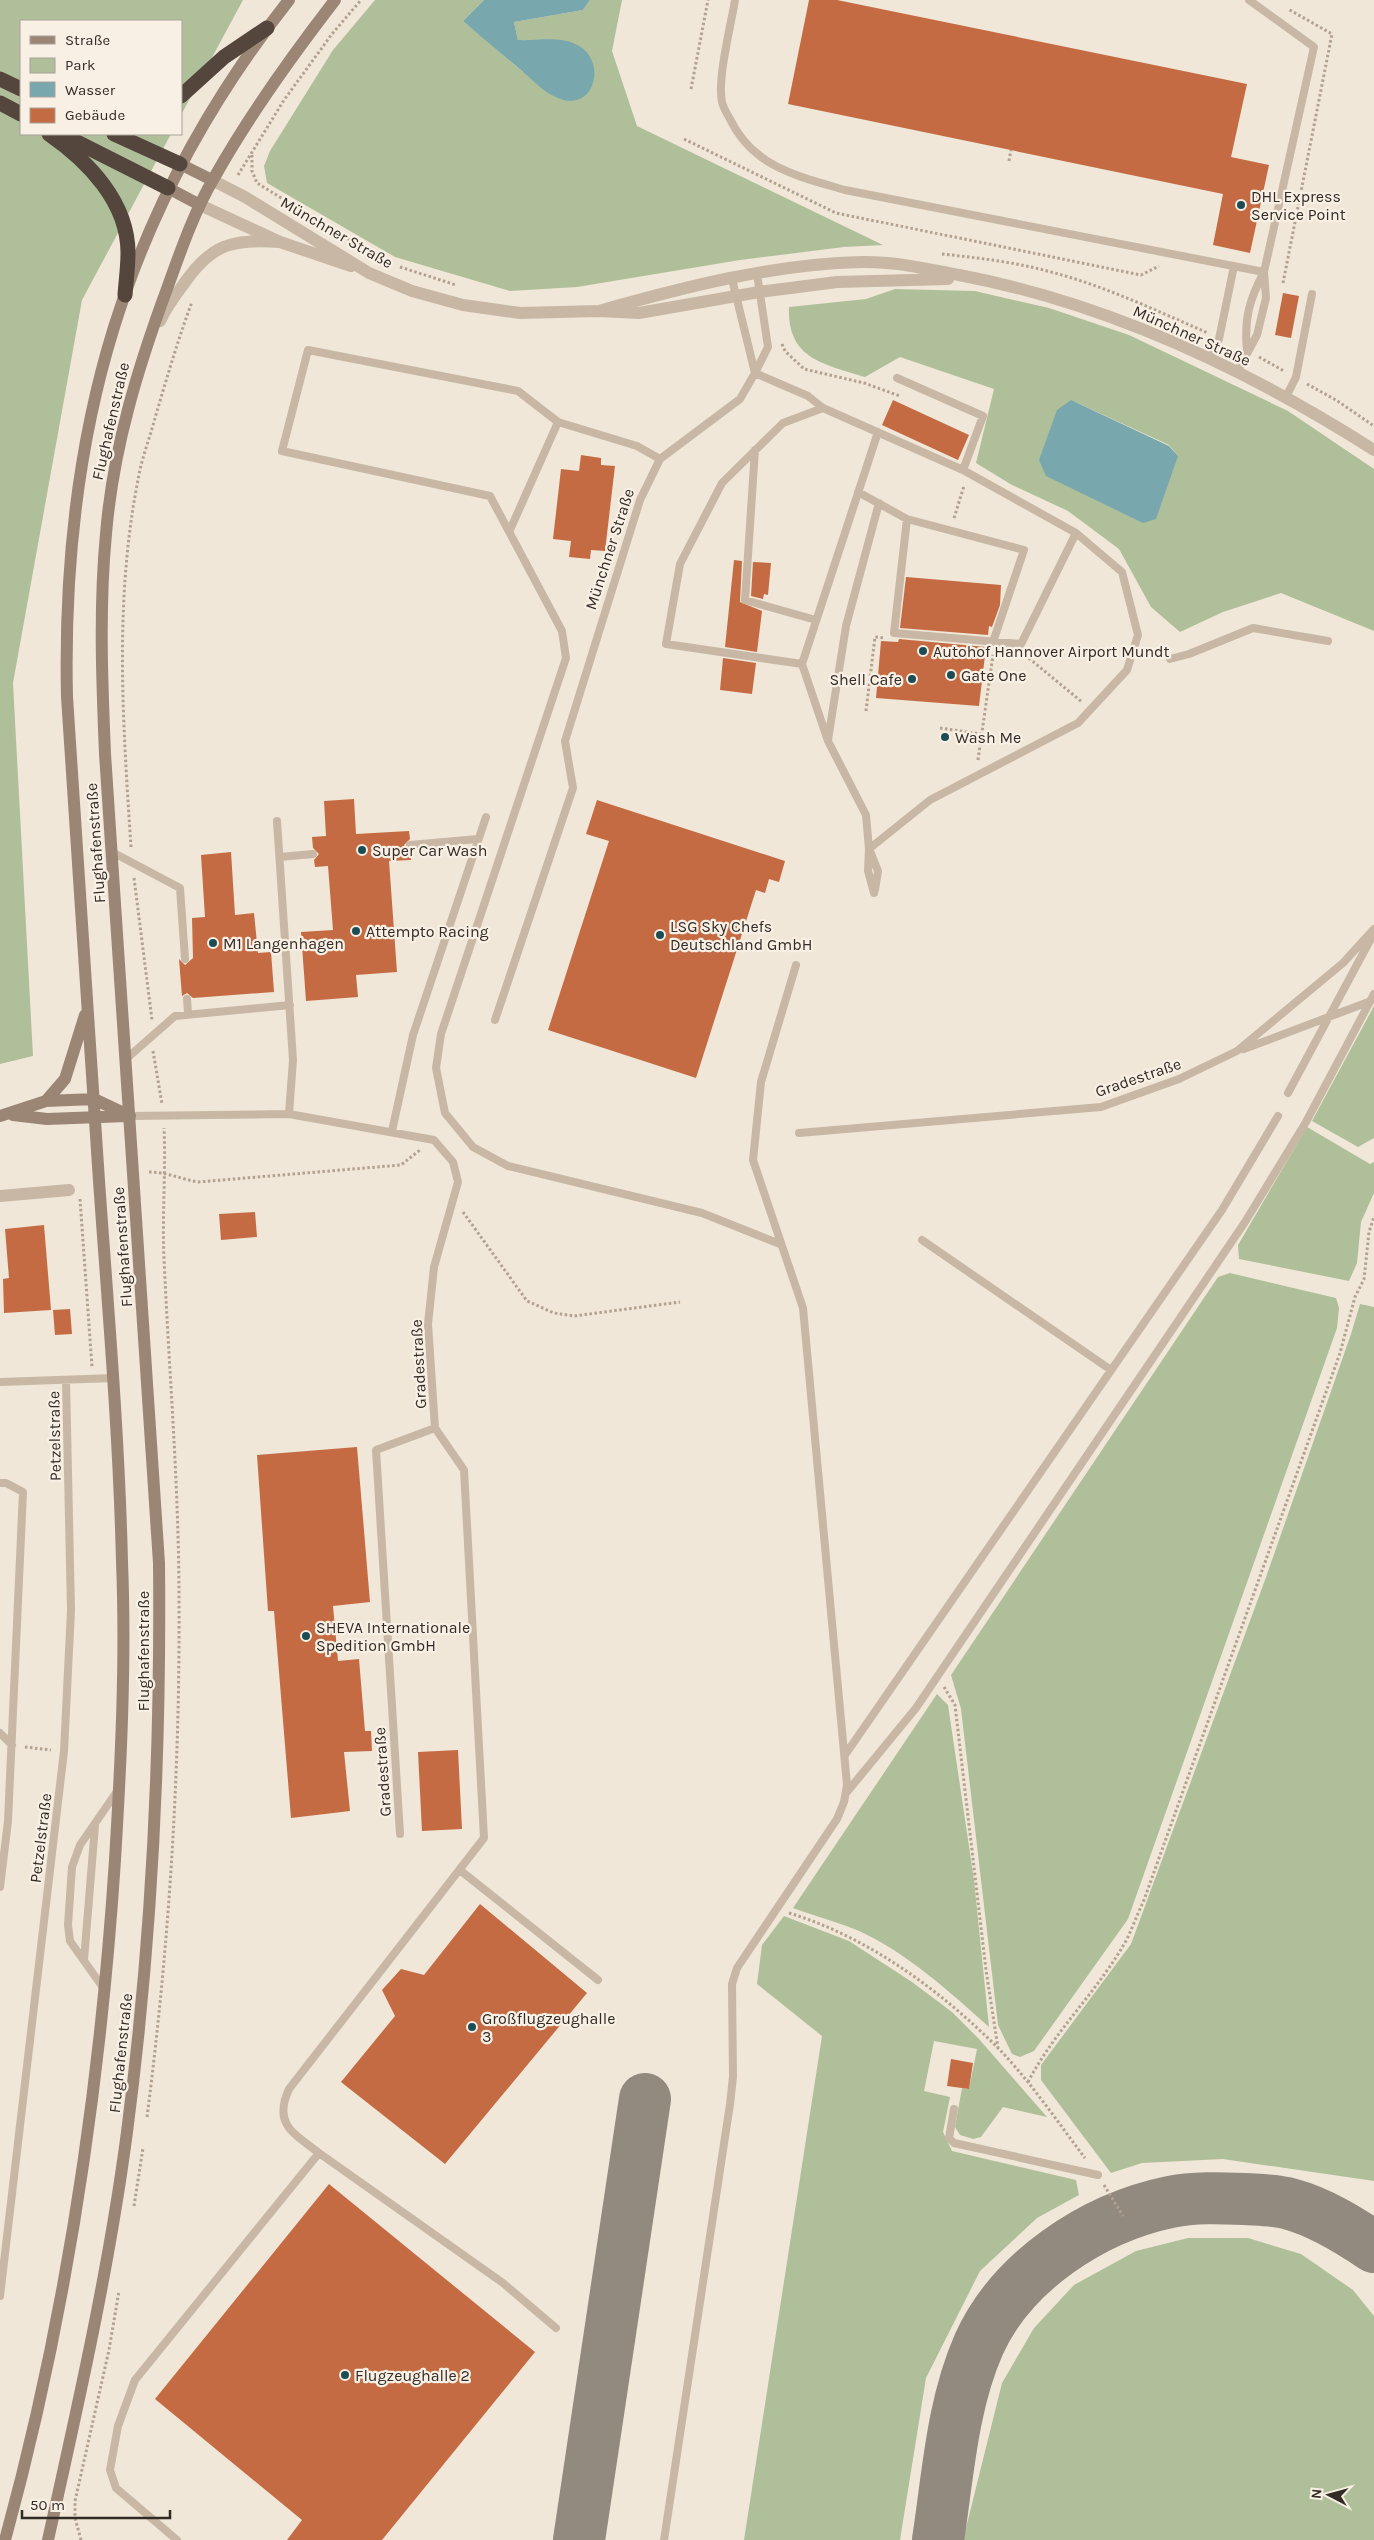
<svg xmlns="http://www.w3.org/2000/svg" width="1374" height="2540" viewBox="0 0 1374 2540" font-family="Karla,sans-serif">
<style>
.green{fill:#afbf99;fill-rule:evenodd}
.water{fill:#78a7ad}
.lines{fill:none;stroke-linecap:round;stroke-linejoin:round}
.taxiway{stroke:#92897f;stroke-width:52}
.building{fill:#c46b43}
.path{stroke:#b3a18f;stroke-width:3;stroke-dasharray:2.5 2.5;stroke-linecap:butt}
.lane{stroke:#c8b7a4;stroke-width:8}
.street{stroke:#c8b7a4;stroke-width:12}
.secondary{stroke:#9b8676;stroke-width:12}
.highway{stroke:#54463d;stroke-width:15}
.poi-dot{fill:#1c4c54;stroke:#f8f0e4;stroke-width:2}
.labels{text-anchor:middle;stroke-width:4.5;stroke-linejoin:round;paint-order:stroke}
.poi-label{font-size:16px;fill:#332b26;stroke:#f8f0e4;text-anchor:start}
.street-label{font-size:16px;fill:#332b26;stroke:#f8f0e4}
</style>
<rect width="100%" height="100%" fill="#f0e7d8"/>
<!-- green -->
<path class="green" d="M0 0H243L181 115V21H21V134H171L82 300 13 683 33 1056 0 1064Z
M375 0H484L463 21 523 72 533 41 518 40 514 22 583 10 590 0H622L612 51 637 126 883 245 844 247 740 260 577 287 510 291 395 257 267 183 264 166 270 151 333 50Z
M895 289 975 291 1049 308 1129 335 1288 411 1374 469V631L1281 593 1223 612 1180 632 1151 607 1119 549 1068 511 1012 485 976 463 994 389 900 357 865 377C824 364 787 359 789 307L866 299ZM1071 400 1169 445 1178 456Z
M1374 1006V1138L1358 1147 1312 1121Z
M1307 1127 1370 1164 1374 1162V1193L1361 1222 1357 1263 1349 1281 1239 1259 1238 1245Z
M1230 1273 1336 1298 1339 1308 1337 1328 1128 1919 1034 2051 1020 2057 1012 2054 998 2025 961 1709 951 1675 1218 1277Z
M1360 1304 1374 1307V2181L1223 2159 1142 2163 1111 2173 1041 2080V2065L1131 1944 1265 1580 1351 1334Z
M937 1694 948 1705 974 1880 989 2027C951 1993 906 1952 859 1931 838 1922 815 1916 793 1908Z
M784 1916 849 1941 912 1982 952 2012 979 2039 1047 2117 1003 2107 981 2137 973 2139 960 2135 955 2127 962 2088 969 2089 977 2049 934 2041 924 2091 950 2097 943 2132 952 2151 1076 2180 1079 2195 1037 2218 980 2271 926 2378 900 2540H744L822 2036 757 1984 762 1945Z
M1188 2238H1248L1301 2254 1353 2290 1374 2316V2540H963L1002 2383 1034 2328 1074 2285 1136 2251Z"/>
<!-- water -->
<path class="water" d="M484 0H590L583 10 514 22 518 40C537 41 558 36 575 44 609 58 595 114 558 98 543 92 534 81 522 71 502 54 482 38 463 21Z
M1071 400 1169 446 1178 456 1156 519 1143 523 1046 476 1039 460 1057 410Z"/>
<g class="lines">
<!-- taxiway -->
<path class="taxiway" d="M579 2540 645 2099
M938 2540C948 2475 952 2405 979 2344 1012 2271 1093 2218 1170 2202 1194 2197 1220 2198 1245 2199 1260 2200 1276 2200 1290 2204 1320 2212 1349 2230 1374 2247"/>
</g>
<!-- building -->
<path class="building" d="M809 0H837L1247 84 1231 157 1269 165 1250 253 1213 245 1223 194 788 104Z
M1283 293 1299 296 1291 338 1275 335Z
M893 400 969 435 958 460 882 425Z
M581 455 601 458V465L615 466 605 551 591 550 590 559 569 557 571 541 553 539 561 469 579 471Z
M734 560 742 561 740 602 762 611 757 652 725 647Z
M753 562 771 563 768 595 764 594 763 599 751 596Z
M906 577 1001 585 1000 605 992 627 989 626 988 635 900 628Z
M899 639 986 647 979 706 876 698 881 641 898 642Z
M723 658 756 663 752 694 720 690Z
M354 799 356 834 409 831 410 839 404 845 406 849 411 851V860L389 861 397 972 356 975 358 997 306 1001 301 932 333 930 328 866 315 867 314 860 319 854 313 848 312 837 326 836 324 801Z
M597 800 785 861 779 882 769 879 765 893 756 890 696 1078 548 1030 609 841 586 834Z
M231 852 235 915 254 913 258 953 271 952 274 992 193 998 187 993 182 996 179 959 185 965 193 958 192 918 205 917 201 855Z
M255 1212 257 1237 221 1240 219 1214Z
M44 1225 51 1310 4 1313 3 1279 9 1278 5 1229Z
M70 1309 72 1334 55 1335 53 1310Z
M357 1447 370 1602 333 1606 338 1661 359 1659 365 1731H371L372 1751 344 1752 350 1811 291 1818 274 1611H268L257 1455Z
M458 1750 462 1829 422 1831 418 1752Z
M480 1904 587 1993 445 2164 341 2082 395 2016 382 1990 401 1969 424 1975Z
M951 2059 973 2063 969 2089 947 2086Z
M329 2184 535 2352 382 2540H287L302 2520 155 2399Z"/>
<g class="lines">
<!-- path -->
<path class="path" d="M691 89 708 0
M684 139 836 213 1141 275 1159 266
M252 155V171L257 183 304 212
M1009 161 1011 150
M238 175 284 100 332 34 361 0
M330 228 383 260
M942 254C979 258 1015 262 1051 272 1105 286 1157 311 1208 333
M400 267 456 285
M1283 283 1332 34 1288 9
M782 344 785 351 804 369 864 383 900 396
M1259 357 1284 371
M1307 384 1336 400 1374 426
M954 518 964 486
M1025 655 1082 702
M866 711 875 637 884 638
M940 728 981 734
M978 760 993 655
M131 847C123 725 114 601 138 480 141 461 148 443 153 425 165 384 177 342 192 302
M134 878 152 1020
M153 1051 162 1104
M149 1172C166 1172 181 1179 198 1182L401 1165 420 1150
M80 1199 92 1367
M463 1212 527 1301 554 1313 574 1316 680 1302
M944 1687 955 1705 986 1970 998 2048
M25 1747 51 1750
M789 1913C868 1937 940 1990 998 2048 1030 2081 1057 2121 1085 2158
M1028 2082C1055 2030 1099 1990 1127 1939 1133 1926 1138 1913 1144 1900L1340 1353 1355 1297 1364 1279 1369 1232 1374 1217
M147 2117C169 1946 180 1774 179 1601 179 1486 169 1372 164 1258 162 1214 166 1171 164 1128
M1104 2185 1123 2216
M134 2206 143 2148
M81 2540 75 2518V2501L109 2350 119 2291"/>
<!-- lane -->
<path class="lane" d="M735 0C731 25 717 79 722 102 723 107 727 114 730 119 753 167 797 176 845 190L1264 272
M732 279 755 373
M1247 351C1244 319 1249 300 1264 272L1314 47 1249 0
M1209 358 1219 339 1234 266
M1237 372 1257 335 1266 298 1264 272
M755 373 808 396 823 408 783 423 722 483 680 564 666 644 802 664 828 741 866 815 869 849 868 871 874 893
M897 378 983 416 963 470
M1286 397 1296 377 1312 294
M823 408 963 470 1076 533 1122 572 1138 635 1127 670 1078 723 930 800 869 849
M558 422 637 446 660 459
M755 450 745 600 816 620
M858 492 907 519 1024 550 993 642
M907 519 894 633 1021 644 1076 533
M510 530 558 422 518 391 308 350 282 451 490 496 562 631 566 658 441 1034 436 1068 445 1113 473 1147 508 1166 702 1213 780 1244
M1170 659 1189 654 1253 628 1328 641
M802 664 878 432
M828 740 846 626 879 503
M277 821 293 1060 289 1114
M410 845 478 839
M870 851 878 871 875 890
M112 852 180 888 185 959
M280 857 313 854
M187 999 188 1013
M495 1020 573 788 565 741 640 500 660 459 740 399 755 373 768 347 757 274
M1244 1049 1371 1001
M126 1059 175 1016 290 1005
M1288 1093 1374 933
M130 1116 289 1114 434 1140 453 1162 458 1182 434 1267 428 1324 435 1428 376 1450 400 1834
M392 1131 413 1035 486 817
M799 1133 1101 1107 1179 1079 1237 1051 1343 963 1374 929
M922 1240 1111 1370
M0 1382 114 1378
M435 1428 464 1470 484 1838 289 2089C273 2124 293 2133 319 2153L503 2283 556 2328
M0 1483H6L23 1492 8 1821 0 1887
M0 1733 12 1745
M845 1755 1222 1210 1278 1116
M847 1792 916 1708 1245 1222 1306 1122 1374 994
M461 1871 598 1980
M84 1960 95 1826
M104 1989 70 1941 68 1925 72 1867 80 1845 118 1790
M954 2109 949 2138 954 2143 1098 2175
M0 2296 64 1751 71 1610 66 1380
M177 2540 116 2488 110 2470 118 2426 135 2380 319 2153
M664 2540 730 2104 733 2077 732 1984 737 1968 837 1819 844 1802 847 1785 803 1308 753 1160 761 1082 796 965"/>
<!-- street -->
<path class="street" d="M212 180 245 197 369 273 412 291 463 305 520 313 599 311 639 313 759 292 837 282 948 279
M200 205 280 242 351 266
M599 311C684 287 773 264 861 262 895 261 927 269 959 275 1108 303 1247 369 1374 450
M160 321C166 308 174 297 183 285 211 244 231 239 280 242
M0 1196 69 1190"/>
<!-- secondary -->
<path class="secondary" d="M180 164 212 180
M168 188 200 205
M46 1101 65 1079 85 1015
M13 1115 47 1119 127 1116
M0 1116 46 1101 94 1099 130 1116
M5 2540C66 2318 100 2090 115 1860 121 1761 126 1661 122 1562 119 1435 108 1308 99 1181 88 1019 77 858 67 697 61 432 124 209 289 0
M48 2540C78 2405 109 2269 127 2132 152 1941 161 1755 159 1563L105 754C102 681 99 607 106 534 113 448 138 367 168 286 181 250 194 212 214 178 249 115 291 57 335 0"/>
<!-- highway -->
<path class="highway" d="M0 79 21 89
M181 96 224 57 267 28
M0 103 21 114
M49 134C88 161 128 202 128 253 128 267 126 281 125 295
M61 134 168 188
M114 134 180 164"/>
</g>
<!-- markers -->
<g class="poi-dot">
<circle cx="1241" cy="205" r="5"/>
<circle cx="923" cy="651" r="5"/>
<circle cx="951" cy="675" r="5"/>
<circle cx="912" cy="679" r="5"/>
<circle cx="945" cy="737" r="5"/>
<circle cx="362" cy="850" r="5"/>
<circle cx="356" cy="931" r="5"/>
<circle cx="660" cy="935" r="5"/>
<circle cx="213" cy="943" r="5"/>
<circle cx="306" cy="1636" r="5"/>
<circle cx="472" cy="2027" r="5"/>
<circle cx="345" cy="2375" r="5"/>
</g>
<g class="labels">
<!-- poi labels -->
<g class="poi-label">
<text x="1251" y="202">DHL Express<tspan x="1251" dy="18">Service Point</tspan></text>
<text x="933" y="657">Autohof Hannover Airport Mundt</text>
<text x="961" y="681">Gate One</text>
<text x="902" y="685" text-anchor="end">Shell Cafe</text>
<text x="955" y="743">Wash Me</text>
<text x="372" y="856">Super Car Wash</text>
<text x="670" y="932">LSG Sky Chefs<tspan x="670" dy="18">Deutschland GmbH</tspan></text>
<text x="366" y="937">Attempto Racing</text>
<text x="223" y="949">M1 Langenhagen</text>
<text x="316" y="1633">SHEVA Internationale<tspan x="316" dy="18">Spedition GmbH</tspan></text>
<text x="482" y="2024">Großflugzeughalle<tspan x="482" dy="18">3</tspan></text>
<text x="355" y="2381">Flugzeughalle 2</text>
</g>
<!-- street labels -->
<g class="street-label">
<text transform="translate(337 232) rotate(30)" y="6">Münchner Straße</text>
<text transform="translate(1192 335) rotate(24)" y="6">Münchner Straße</text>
<text transform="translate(110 421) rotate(-77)" y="6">Flughafenstraße</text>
<text transform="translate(609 549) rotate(-72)" y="6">Münchner Straße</text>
<text transform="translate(95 843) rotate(-94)" y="6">Flughafenstraße</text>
<text transform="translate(1138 1077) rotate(-19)" y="6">Gradestraße</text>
<text transform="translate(122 1247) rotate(-94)" y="6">Flughafenstraße</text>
<text transform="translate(418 1364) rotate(-93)" y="6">Gradestraße</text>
<text transform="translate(54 1436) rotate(-91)" y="6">Petzelstraße</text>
<text transform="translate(143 1651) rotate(-90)" y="6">Flughafenstraße</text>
<text transform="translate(382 1772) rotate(-94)" y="6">Gradestraße</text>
<text transform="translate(40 1838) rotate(-83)" y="6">Petzelstraße</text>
<text transform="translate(120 2053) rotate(-84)" y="6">Flughafenstraße</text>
</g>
</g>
<!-- legend -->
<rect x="20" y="20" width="162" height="115" fill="#f8f0e4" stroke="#a9a198"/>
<rect x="30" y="36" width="25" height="8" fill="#9b8676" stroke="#a9a198"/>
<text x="65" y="45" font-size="15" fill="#332b26">Straße</text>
<rect x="30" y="58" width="25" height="15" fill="#afbf99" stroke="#a9a198"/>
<text x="65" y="70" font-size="15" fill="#332b26">Park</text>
<rect x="30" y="82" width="25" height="15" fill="#78a7ad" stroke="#a9a198"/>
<text x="65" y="95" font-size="15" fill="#332b26">Wasser</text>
<rect x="30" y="108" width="25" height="15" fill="#c46b43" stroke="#a9a198"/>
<text x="65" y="120" font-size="15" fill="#332b26">Gebäude</text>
<!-- north arrow -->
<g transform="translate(1329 2495) rotate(276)" stroke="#f8f0e4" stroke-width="4" paint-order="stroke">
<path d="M0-4L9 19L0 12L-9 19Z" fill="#332b26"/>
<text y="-8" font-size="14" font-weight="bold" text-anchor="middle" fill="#332b26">N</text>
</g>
<!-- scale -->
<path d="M22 2510v8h148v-8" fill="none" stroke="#332b26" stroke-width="2.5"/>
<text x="30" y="2510" font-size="15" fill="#332b26" stroke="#f8f0e4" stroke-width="4" paint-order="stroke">50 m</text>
</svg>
